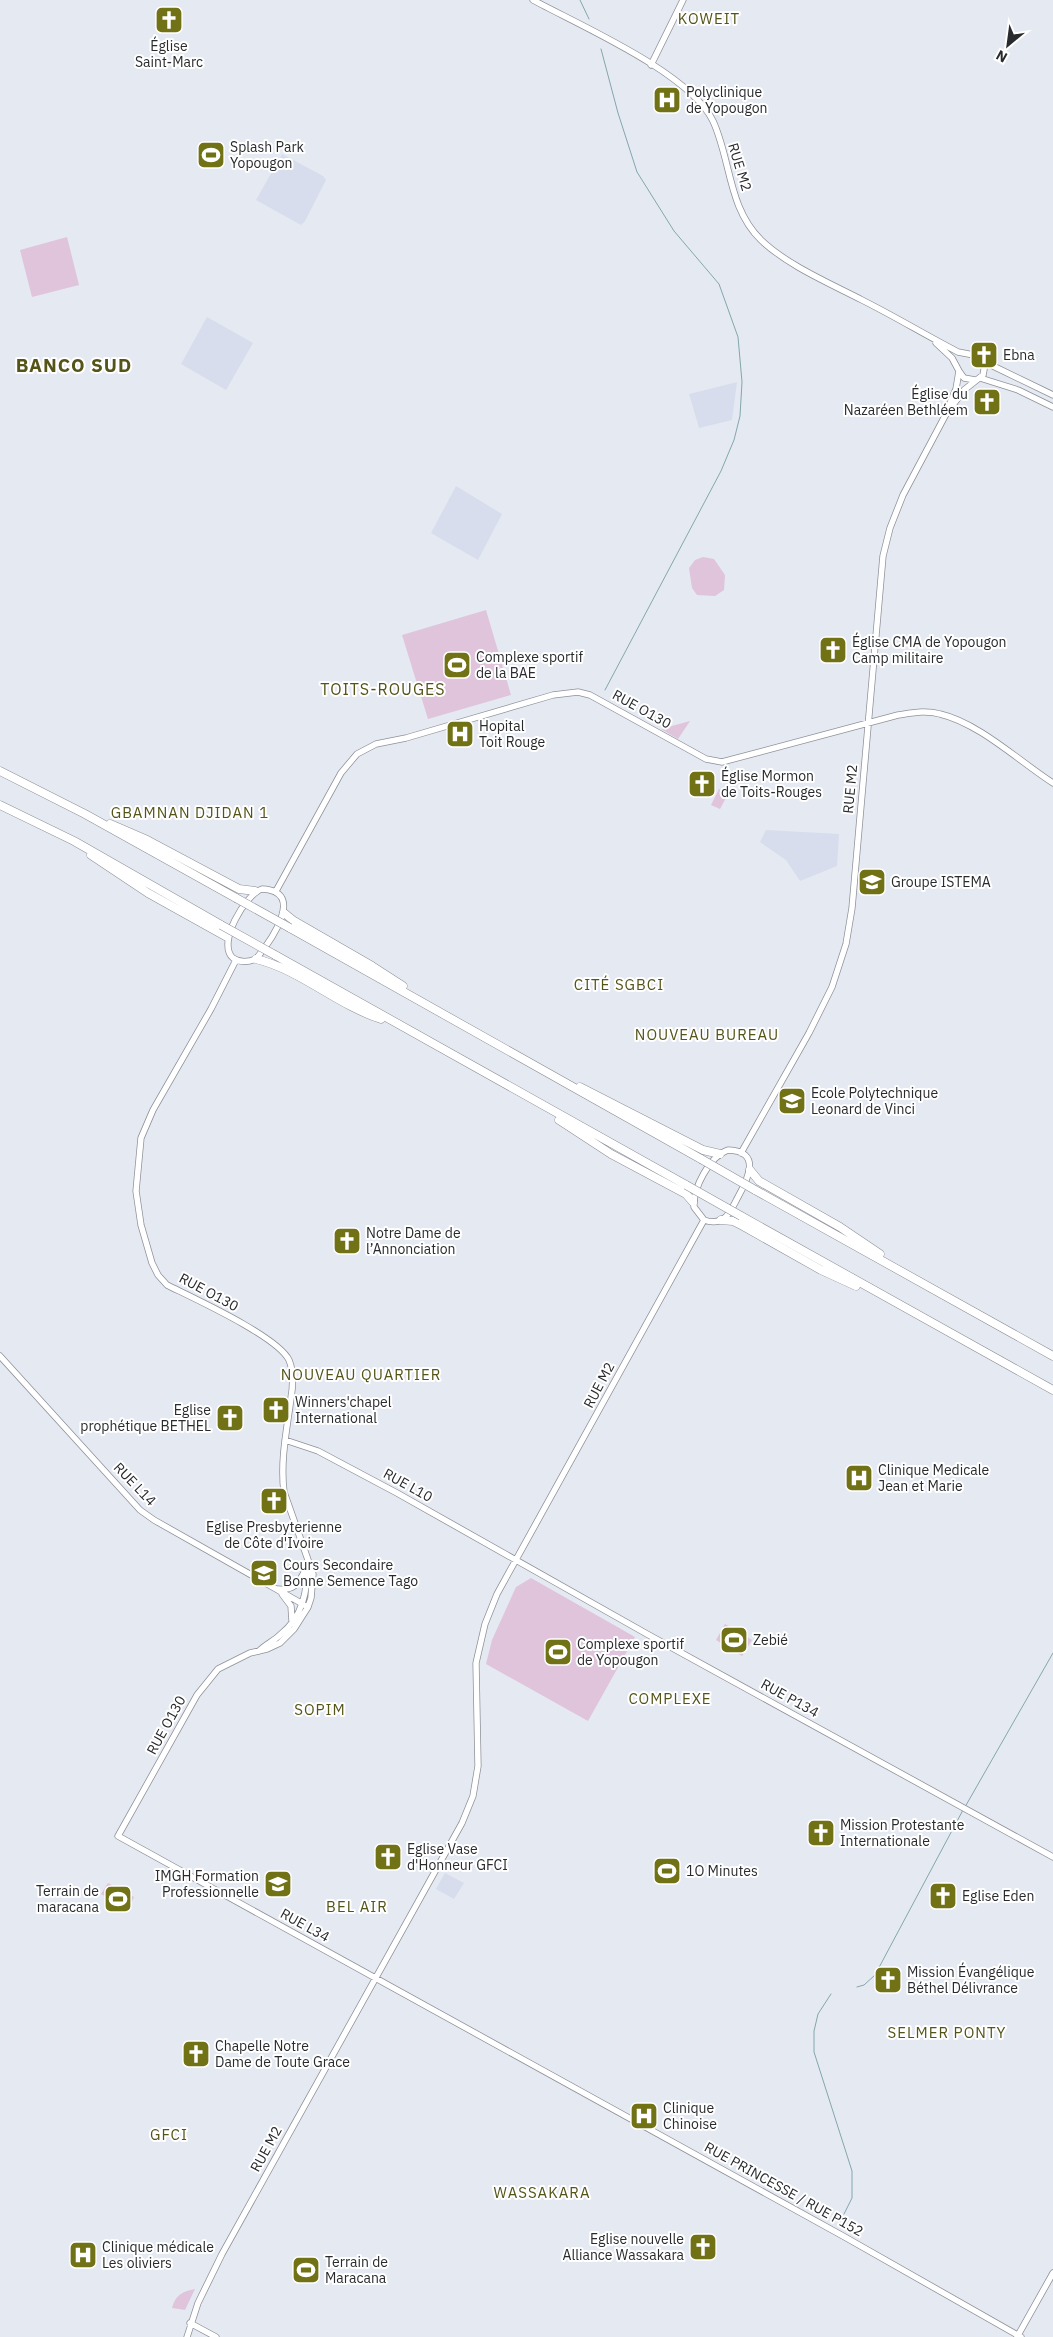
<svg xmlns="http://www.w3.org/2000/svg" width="1053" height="2337" viewBox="0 0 1053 2337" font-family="'IBM Plex Sans',sans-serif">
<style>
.built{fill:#d7dded}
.green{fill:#dfc4db}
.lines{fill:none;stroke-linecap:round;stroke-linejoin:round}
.stream{stroke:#83a7ab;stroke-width:1}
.secondary-casing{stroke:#8e9199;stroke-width:7}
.highway-casing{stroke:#8e9199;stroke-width:9}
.secondary{stroke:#fff;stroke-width:5.5}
.highway{stroke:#fff;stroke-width:8}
.highway-bridge-casing{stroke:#8e9199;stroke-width:9;stroke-linecap:butt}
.highway-bridge{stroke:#fff;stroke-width:8}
.labels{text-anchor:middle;stroke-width:4;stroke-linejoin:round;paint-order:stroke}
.poi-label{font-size:14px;fill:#282a2d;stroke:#fff;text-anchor:start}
.street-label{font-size:14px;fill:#282a2d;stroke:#fff}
.neighbourhood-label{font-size:15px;letter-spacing:1px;fill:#545419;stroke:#fff}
.quarter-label{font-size:16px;letter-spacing:1px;fill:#545419;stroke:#fff}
.district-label{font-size:19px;font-weight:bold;letter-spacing:1px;fill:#545419;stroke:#fff}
</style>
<rect width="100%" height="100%" fill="#e5e9f2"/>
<!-- built -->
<path class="built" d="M282 154 323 176 326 180 305 221 301 225 256 200Z
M207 317 253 343 226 390 181 364Z
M737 382 732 420 699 428 689 394Z
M456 486 502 514 478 560 431 533Z
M766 830 839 834 837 866 800 881 786 860 760 842Z
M445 1873 464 1883 454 1899 436 1889Z"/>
<!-- green -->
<path class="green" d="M67 237 79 285 32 297 20 250Z
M703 557 714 559 725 575 724 590 715 596 697 595 692 588 689 568 695 560Z
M486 610 511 695 428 719 402 635Z
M690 721 678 739 661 729Z
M719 789 728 794 720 809 711 805Z
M531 1578 635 1637 588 1721 486 1664 492 1640 516 1587Z
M725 1624 752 1640 742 1656 716 1640Z
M108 1883 134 1897 128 1909 101 1894Z
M195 2289 185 2310 172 2308C175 2296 182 2291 195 2289Z"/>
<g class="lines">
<!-- stream -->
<path class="stream" d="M580 0 589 19
M601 49 618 113 637 172 674 231 719 284 738 337 742 382 740 416 734 440 721 471 605 690
M965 1807 1053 1653
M857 1987 864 1985 875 1975 963 1810
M831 1994 818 2014 814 2031V2052L852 2171V2198L844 2214"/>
<defs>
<path id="secondary" d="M533 0C581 26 690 73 713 121 731 160 728 208 761 240 787 265 829 283 862 300 890 314 917 330 945 345L958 352 979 356 993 366 1053 395
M651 65 683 0
M936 343 952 358 959 371 956 389 947 410
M959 371 964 378 975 380
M980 378 1018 390 1053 407
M262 889C307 891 270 942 256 959 248 962 240 963 233 958 216 943 246 894 262 889Z
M276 891 341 773 357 754 376 744 406 738 553 695 578 692 590 695 706 759 722 762 898 715C912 713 926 710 940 714 979 723 1020 762 1053 783
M236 960 211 1009 153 1110 141 1138 136 1191 141 1225 152 1263 158 1275 167 1285C193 1298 277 1336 289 1360 294 1372 293 1386 291 1398 287 1429 280 1460 284 1492L313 1574 311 1598 308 1607 294 1629 280 1643 267 1649 250 1653 218 1669 197 1695 118 1836 843 2236 1021 2337
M728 1150C762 1151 748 1179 738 1197 734 1204 730 1215 723 1219 717 1223 710 1222 704 1220L694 1207C693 1188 709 1157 728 1150Z
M741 1153 809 1033 832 987 846 944 852 908 883 556 890 528 903 495 945 416 964 390 983 375 985 364 983 359
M0 1356 140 1510 154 1520 308 1607
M285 1440 318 1451 397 1493 647 1634 1053 1857
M278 1589C297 1591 299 1581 307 1567
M282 1594 291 1606 292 1621
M259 1651C266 1644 274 1641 281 1634 303 1616 307 1592 308 1564
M190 2323 216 2337
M187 2337 198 2303 222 2254 462 1823 473 1796 478 1766 476 1663 485 1624 497 1594 704 1220
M1017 2337 1053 2273"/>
<path id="highway" d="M0 771 85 814 236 898
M0 805 74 841 221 925
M110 824 147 840 239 889 255 891
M91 855 148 893 227 937
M284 913 294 921 372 966 403 986
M290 928 701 1159
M275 955 686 1185
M256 959C301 970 337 1005 381 1019
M580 1087 703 1150 720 1154
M559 1120 611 1154 686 1194 693 1202
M750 1170 759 1181 840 1227 880 1254
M755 1190 1053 1356
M741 1216 1053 1390
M721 1220 733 1221 743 1226 821 1270 856 1286"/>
</defs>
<!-- secondary casing -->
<use href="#secondary" class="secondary-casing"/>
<!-- highway casing -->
<use href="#highway" class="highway-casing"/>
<!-- secondary -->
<use href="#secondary" class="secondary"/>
<!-- highway -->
<use href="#highway" class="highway"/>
<defs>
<path id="highway-bridge" d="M236 898 290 928
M221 925 275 955
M701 1159 755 1190
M686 1185 741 1216"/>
</defs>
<!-- highway-bridge casing -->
<use href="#highway-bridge" class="highway-bridge-casing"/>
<!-- highway-bridge -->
<use href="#highway-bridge" class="highway-bridge"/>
</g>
<!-- icons -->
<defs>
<symbol id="church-square" viewBox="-11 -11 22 22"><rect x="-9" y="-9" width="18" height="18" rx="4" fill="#717115" stroke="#fff"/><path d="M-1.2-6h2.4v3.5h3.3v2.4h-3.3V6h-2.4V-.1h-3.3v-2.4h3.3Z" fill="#fff"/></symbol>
<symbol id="hospital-square" viewBox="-11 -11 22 22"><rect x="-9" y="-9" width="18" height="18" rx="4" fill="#717115" stroke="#fff"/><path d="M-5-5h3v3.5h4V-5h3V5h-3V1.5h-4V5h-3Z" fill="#fff"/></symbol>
<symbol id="stadium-square" viewBox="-11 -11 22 22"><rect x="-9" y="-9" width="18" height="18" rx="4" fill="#717115" stroke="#fff"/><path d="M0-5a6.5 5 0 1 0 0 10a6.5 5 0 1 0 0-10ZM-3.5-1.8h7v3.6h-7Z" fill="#fff"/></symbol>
<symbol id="university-square" viewBox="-11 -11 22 22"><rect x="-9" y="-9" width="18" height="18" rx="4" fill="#717115" stroke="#fff"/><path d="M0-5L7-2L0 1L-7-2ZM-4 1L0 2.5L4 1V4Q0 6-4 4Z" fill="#fff"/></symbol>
</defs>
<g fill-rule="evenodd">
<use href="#church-square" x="153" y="4" width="32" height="32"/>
<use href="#hospital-square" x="651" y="84" width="32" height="32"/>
<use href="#stadium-square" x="195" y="139" width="32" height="32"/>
<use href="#church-square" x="968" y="339" width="32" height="32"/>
<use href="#church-square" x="971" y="386" width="32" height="32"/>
<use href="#church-square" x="817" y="634" width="32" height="32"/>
<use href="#stadium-square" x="441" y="649" width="32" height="32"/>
<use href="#hospital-square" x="444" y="718" width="32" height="32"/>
<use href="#church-square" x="686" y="768" width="32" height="32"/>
<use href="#university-square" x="856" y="866" width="32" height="32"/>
<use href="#university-square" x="776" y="1085" width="32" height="32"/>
<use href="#church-square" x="331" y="1225" width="32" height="32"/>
<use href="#church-square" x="260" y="1394" width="32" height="32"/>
<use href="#church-square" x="214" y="1402" width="32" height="32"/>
<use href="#hospital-square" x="843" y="1462" width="32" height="32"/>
<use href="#church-square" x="258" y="1485" width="32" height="32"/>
<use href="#university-square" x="248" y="1557" width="32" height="32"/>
<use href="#stadium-square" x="718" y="1624" width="32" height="32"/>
<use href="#stadium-square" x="542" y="1636" width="32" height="32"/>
<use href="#church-square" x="805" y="1817" width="32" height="32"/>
<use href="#church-square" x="372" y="1841" width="32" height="32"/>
<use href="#stadium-square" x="651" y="1855" width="32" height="32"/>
<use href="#university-square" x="262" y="1868" width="32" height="32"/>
<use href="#church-square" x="927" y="1880" width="32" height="32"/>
<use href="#stadium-square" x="102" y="1883" width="32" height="32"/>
<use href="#church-square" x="872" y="1964" width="32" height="32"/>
<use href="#church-square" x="180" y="2038" width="32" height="32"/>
<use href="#hospital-square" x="628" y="2100" width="32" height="32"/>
<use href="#church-square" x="687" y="2231" width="32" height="32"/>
<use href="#hospital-square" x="67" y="2239" width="32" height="32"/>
<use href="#stadium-square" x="290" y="2254" width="32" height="32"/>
</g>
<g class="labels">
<!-- poi labels -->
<g class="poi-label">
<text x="169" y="51" text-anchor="middle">Église<tspan x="169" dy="16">Saint-Marc</tspan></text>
<text x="686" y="97">Polyclinique<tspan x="686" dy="16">de Yopougon</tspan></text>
<text x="230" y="152">Splash Park<tspan x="230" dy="16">Yopougon</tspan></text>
<text x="1003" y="360">Ebna</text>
<text x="968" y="399" text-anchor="end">Église du<tspan x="968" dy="16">Nazaréen Bethléem</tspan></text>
<text x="852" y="647">Église CMA de Yopougon<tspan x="852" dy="16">Camp militaire</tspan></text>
<text x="476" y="662">Complexe sportif<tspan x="476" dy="16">de la BAE</tspan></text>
<text x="479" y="731">Hopital<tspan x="479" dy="16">Toit Rouge</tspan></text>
<text x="721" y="781">Église Mormon<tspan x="721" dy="16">de Toits-Rouges</tspan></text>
<text x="891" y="887">Groupe ISTEMA</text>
<text x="811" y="1098">Ecole Polytechnique<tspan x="811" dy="16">Leonard de Vinci</tspan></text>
<text x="366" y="1238">Notre Dame de<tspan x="366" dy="16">l’Annonciation</tspan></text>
<text x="295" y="1407">Winners'chapel<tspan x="295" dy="16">International</tspan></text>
<text x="211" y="1415" text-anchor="end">Eglise<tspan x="211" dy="16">prophétique BETHEL</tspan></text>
<text x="878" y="1475">Clinique Medicale<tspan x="878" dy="16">Jean et Marie</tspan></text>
<text x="274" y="1532" text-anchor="middle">Eglise Presbyterienne<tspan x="274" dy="16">de Côte d'Ivoire</tspan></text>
<text x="283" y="1570">Cours Secondaire<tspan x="283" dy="16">Bonne Semence Tago</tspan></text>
<text x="753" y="1645">Zebié</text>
<text x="577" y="1649">Complexe sportif<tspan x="577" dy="16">de Yopougon</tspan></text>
<text x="840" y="1830">Mission Protestante<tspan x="840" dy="16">Internationale</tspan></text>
<text x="407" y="1854">Eglise Vase<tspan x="407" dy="16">d'Honneur GFCI</tspan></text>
<text x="686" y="1876">1O Minutes</text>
<text x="259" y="1881" text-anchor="end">IMGH Formation<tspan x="259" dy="16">Professionnelle</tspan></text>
<text x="99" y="1896" text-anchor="end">Terrain de<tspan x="99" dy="16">maracana</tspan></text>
<text x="962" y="1901">Eglise Eden</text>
<text x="907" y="1977">Mission Évangélique<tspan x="907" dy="16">Béthel Délivrance</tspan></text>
<text x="215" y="2051">Chapelle Notre<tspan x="215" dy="16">Dame de Toute Grace</tspan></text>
<text x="663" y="2113">Clinique<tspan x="663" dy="16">Chinoise</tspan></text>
<text x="684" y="2244" text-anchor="end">Eglise nouvelle<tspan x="684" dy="16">Alliance Wassakara</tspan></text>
<text x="102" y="2252">Clinique médicale<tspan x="102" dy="16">Les oliviers</tspan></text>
<text x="325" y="2267">Terrain de<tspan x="325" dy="16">Maracana</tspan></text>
</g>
<!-- street labels -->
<g class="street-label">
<text transform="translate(740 167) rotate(73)" y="5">RUE M2</text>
<text transform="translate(642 709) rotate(29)" y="5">RUE O130</text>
<text transform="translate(850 789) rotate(-85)" y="5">RUE M2</text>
<text transform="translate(209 1292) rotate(28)" y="5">RUE O130</text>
<text transform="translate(599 1385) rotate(-62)" y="5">RUE M2</text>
<text transform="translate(135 1484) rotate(46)" y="5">RUE L14</text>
<text transform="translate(408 1485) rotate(29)" y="5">RUE L10</text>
<text transform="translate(790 1698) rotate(29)" y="5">RUE P134</text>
<text transform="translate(166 1725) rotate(-61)" y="5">RUE O130</text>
<text transform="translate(305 1925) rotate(29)" y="5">RUE L34</text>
<text transform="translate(266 2149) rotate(-61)" y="5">RUE M2</text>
<text transform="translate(784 2189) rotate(29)" y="5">RUE PRINCESSE / RUE P152</text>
</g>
<!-- neighbourhood labels -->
<g class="neighbourhood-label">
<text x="709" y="24">KOWEIT</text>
<text x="190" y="818">GBAMNAN DJIDAN 1</text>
<text x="619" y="990">CITÉ SGBCI</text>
<text x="707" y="1040">NOUVEAU BUREAU</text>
<text x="361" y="1380">NOUVEAU QUARTIER</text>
<text x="670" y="1704">COMPLEXE</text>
<text x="320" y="1715">SOPIM</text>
<text x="357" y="1912">BEL AIR</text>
<text x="947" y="2038">SELMER PONTY</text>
<text x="169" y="2140">GFCI</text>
<text x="542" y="2198">WASSAKARA</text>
</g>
<!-- quarter labels -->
<g class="quarter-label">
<text x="383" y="695">TOITS-ROUGES</text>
</g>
<!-- district labels -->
<g class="district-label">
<text x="74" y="372">BANCO SUD</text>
</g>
</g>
<!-- north arrow -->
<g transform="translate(1008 45) rotate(209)" stroke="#ffffff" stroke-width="4" paint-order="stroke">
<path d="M0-4L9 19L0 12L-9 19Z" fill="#282a2d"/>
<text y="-8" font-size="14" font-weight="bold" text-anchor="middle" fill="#282a2d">N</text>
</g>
</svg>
